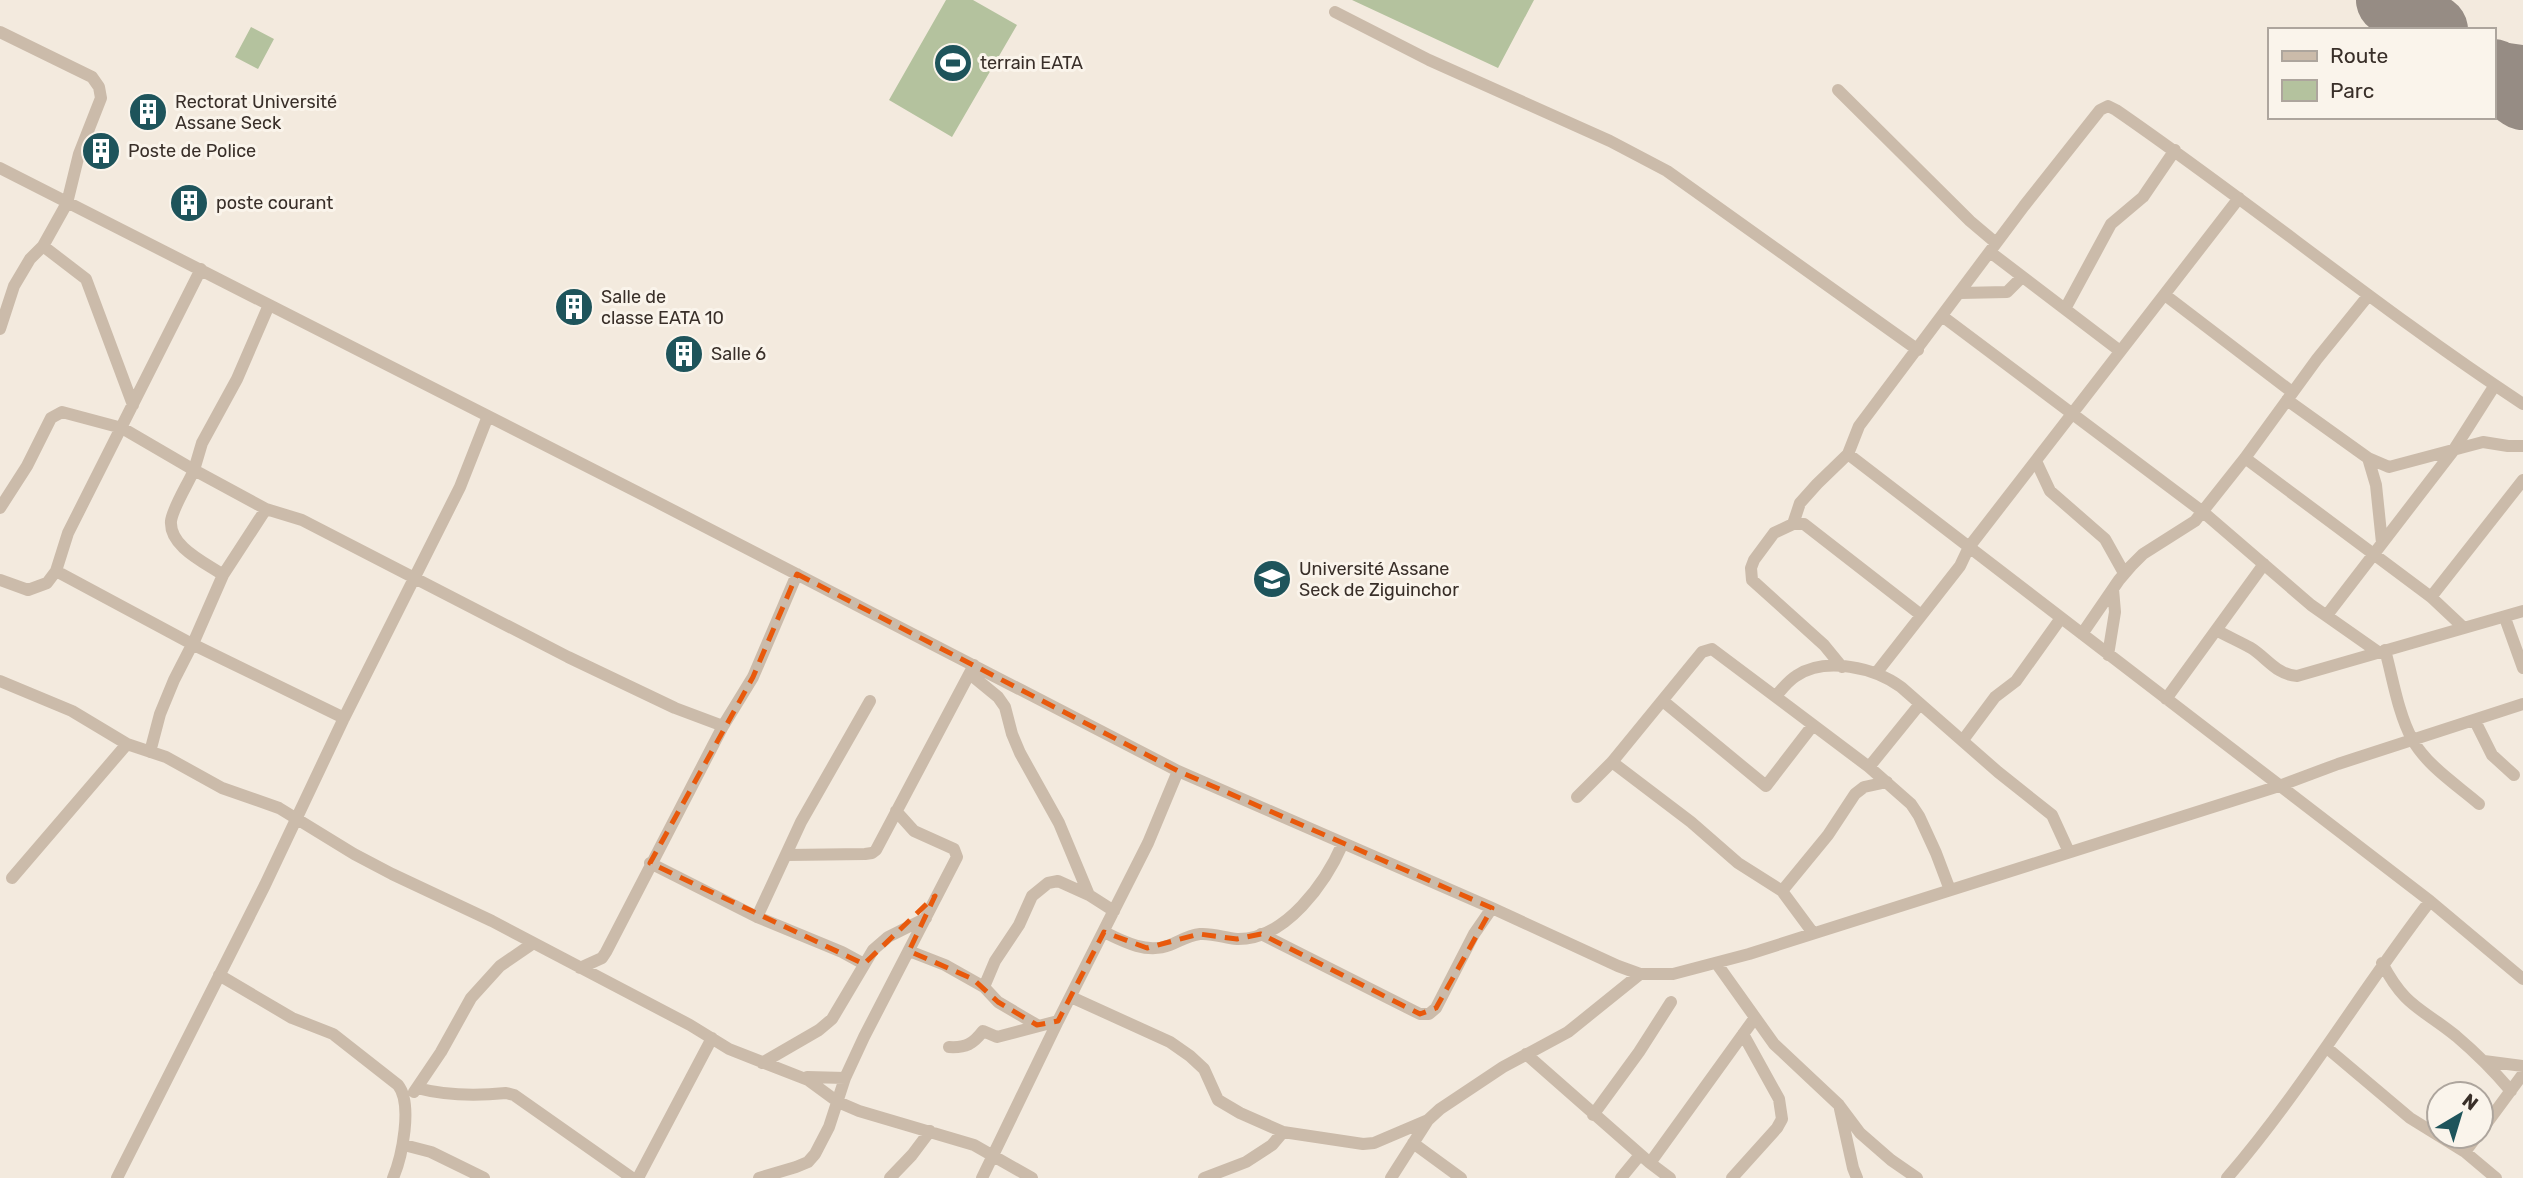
<svg xmlns="http://www.w3.org/2000/svg" width="2523" height="1178" viewBox="0 0 2523 1178" font-family="Rubik,sans-serif">
<style>
.green{fill:#b4c29e}
.lines{fill:none;stroke-linecap:round;stroke-linejoin:round}
.taxiway{stroke:#968c84;stroke-width:28}
.runway{stroke:#968c84;stroke-width:70}
.minor{stroke:#cbbbaa;stroke-width:12}
.marked{fill:none;stroke:#e8590c;stroke-width:5;stroke-dasharray:14 9;stroke-linejoin:round}
.labels{text-anchor:middle;stroke-width:6;stroke-linejoin:round;paint-order:stroke}
.poi-label{font-size:18px;fill:#392f29;stroke:#faf4eb;text-anchor:start}
</style>
<rect width="100%" height="100%" fill="#f3eade"/>
<!-- green -->
<path class="green" d="M946 0H973L1017 25 952 137 889 100Z
M1352 0H1534L1498 68Z
M251 27 274 39 258 69 235 57Z"/>
<g class="lines">
<!-- taxiway -->
<path class="taxiway" d="M2493 55 2523 59
M2493 86C2498 97 2512 104 2523 101"/>
<!-- runway -->
<path class="runway" d="M2391 0 2433 30
M2493 74 2523 95"/>
<!-- minor -->
<path class="minor" d="M1335 12 1429 60 1610 141 1667 171 1918 350
M0 32 92 77 99 87 101 98 79 154 67 203 43 246 30 259 14 286 0 329
M1838 90 1970 221 1996 243
M0 168 655 501 1178 771 1492 908 1618 966 1640 974H1673L1749 954 2279 786 2338 764 2523 704
M43 246 86 279 133 405
M1990 252 2120 351
M201 269 68 533 56 571 192 644 344 718
M1960 293 2007 292 2022 277
M2165 295 2292 392
M269 305 237 379 202 443 194 470 266 509 302 520 568 657 675 708 723 726
M2065 309 2111 224 2143 197 2175 150
M1942 316 2203 512 2311 605 2378 652
M2287 400 2368 458 2389 467 2483 442 2508 446H2523
M1848 454 2430 901 2523 979
M2245 458 2431 597 2464 628
M2368 458 2376 485 2382 543
M2036 461 2050 491 2105 539 2124 573
M0 508 27 466 51 418 62 412 122 428 194 470C188 484 173 507 171 521 169 547 206 563 223 575
M1793 524 1800 503 1817 484 1848 454 1859 426 2024 206 2100 110 2108 106 2116 110C2254 205 2383 312 2523 404
M0 580 28 590 47 583 56 571
M2431 597 2523 480
M2327 615 2453 451 2495 385
M2505 618 2523 668
M2216 630C2227 636 2240 642 2251 648 2267 658 2277 675 2297 676L2523 611
M2082 634 2119 580 2131 566 2143 554 2195 521 2245 458 2317 359 2368 296
M2385 650C2393 679 2398 713 2412 739 2427 766 2457 785 2479 804
M2108 655 2115 612 2113 589
M1842 667 1824 645 1752 580 1751 568 1754 560 1774 533 1793 524H1804L1921 615
M1877 672 1960 566 1969 547 2239 198
M970 674 998 697 1005 707 1012 734 1020 753 1059 823 1089 895 1114 911
M0 681 72 711 127 744 166 757 222 788 279 808 354 854 392 874 492 921 690 1025 729 1049 808 1080 838 1102 859 1111 974 1145 1032 1178
M1776 696C1782 689 1788 681 1796 676 1826 656 1875 668 1901 687L1998 772 2052 815 2069 852
M2166 699 2264 564
M1663 701 1766 786 1813 725
M2475 721 2492 755 2514 775
M1963 740 1995 697 2016 681 2061 618
M150 752 160 714 174 680 195 639 223 575 266 509
M1612 762 1691 822 1738 863 1782 891 1813 933
M1869 767 1920 704
M1577 797 1612 762 1702 652 1712 649 1869 767 1911 804 1919 816 1936 853 1950 890
M787 855 865 854 872 853 876 850 974 665
M650 863 757 917 842 952 864 964
M12 878 127 744
M1782 891 1828 835 1855 794 1864 787 1887 782
M757 917 801 822 870 701
M1104 932C1124 942 1147 954 1170 945 1180 941 1189 935 1200 934 1213 933 1225 938 1237 939 1286 940 1326 882 1343 843
M1261 934 1420 1014H1429L1436 1008 1474 934 1492 908
M909 951 945 965 984 987
M2382 963C2405 1007 2420 1007 2456 1036 2476 1053 2494 1071 2511 1091
M1717 964 1774 1044 1839 1105 1860 1133 1891 1160 1917 1178
M580 968 602 958 606 952 723 726 753 677 797 574
M219 975 292 1018 333 1034 398 1085C413 1104 402 1157 393 1178
M1071 997 1170 1042 1190 1056 1204 1069 1218 1100 1240 1113 1283 1132 1363 1144 1374 1143 1428 1120
M1037 1025 998 1002 984 987 995 961 1019 925 1032 896 1048 883 1058 881 1089 895
M949 1047C966 1048 973 1044 983 1031L997 1037 1058 1021 1148 843 1178 771
M2327 1048 2410 1118 2465 1152 2496 1178
M1526 1054 1650 1163 1754 1019
M2484 1061 2523 1066
M762 1063 819 1030 832 1019 873 950 888 937 926 918
M807 1077 845 1078
M417 1088C447 1096 475 1096 506 1093L514 1095 632 1178
M414 1092 441 1052 471 998 500 966 532 944
M1840 1109 1853 1168 1857 1178
M1593 1115 1639 1052 1671 1002
M2481 1131 2523 1074
M1413 1143 1461 1178
M404 1145 431 1152 484 1178
M2465 1152 2477 1136
M1650 1163 1670 1178
M117 1178 265 885 344 718 460 487 488 416
M638 1178 712 1038
M759 1178 796 1167 808 1162 815 1154 829 1127 845 1078 864 1037 957 857 954 849 914 831 896 811
M890 1178 912 1155 930 1131
M982 1178 1058 1021
M1204 1178 1246 1162 1272 1145 1283 1132
M1391 1178 1428 1120 1440 1109 1503 1067 1568 1032 1640 974
M1621 1178 1639 1156
M1732 1178 1777 1128 1782 1119 1779 1099 1743 1034
M2227 1178C2302 1091 2360 992 2430 901"/>
</g>
<!-- marked area -->
<path class="marked" d="M797 574 1178 771 1492 908 1436 1008 1420 1014 1261 934 1237 939 1199 934 1147 948 1104 932 1058 1021 1037 1025 998 1002 973 979 909 951 935 896 864 964 650 863 753 677Z"/>
<!-- icons -->
<defs>
<symbol id="stadium-disc" viewBox="-11 -11 22 22"><circle r="9.5" fill="#1e545b" stroke="#faf4eb"/><path d="M0-5a6.5 5 0 1 0 0 10a6.5 5 0 1 0 0-10ZM-3.5-1.8h7v3.6h-7Z" fill="#fff"/></symbol>
<symbol id="building-disc" viewBox="-11 -11 22 22"><circle r="9.5" fill="#1e545b" stroke="#faf4eb"/><path d="M-4-6H4V6H1V3H-1V6H-4ZM-2.5-4.3h1.7v1.8h-1.7ZM.8-4.3h1.7v1.8H.8ZM-2.5-1h1.7V.8h-1.7ZM.8-1h1.7V.8H.8Z" fill="#fff"/></symbol>
<symbol id="university-disc" viewBox="-11 -11 22 22"><circle r="9.5" fill="#1e545b" stroke="#faf4eb"/><path d="M0-5L7-2L0 1L-7-2ZM-4 1L0 2.5L4 1V4Q0 6-4 4Z" fill="#fff"/></symbol>
</defs>
<g fill-rule="evenodd">
<use href="#stadium-disc" x="931" y="41" width="44" height="44"/>
<use href="#building-disc" x="126" y="90" width="44" height="44"/>
<use href="#building-disc" x="79" y="129" width="44" height="44"/>
<use href="#building-disc" x="167" y="181" width="44" height="44"/>
<use href="#building-disc" x="552" y="285" width="44" height="44"/>
<use href="#building-disc" x="662" y="332" width="44" height="44"/>
<use href="#university-disc" x="1250" y="557" width="44" height="44"/>
</g>
<g class="labels">
<!-- poi labels -->
<g class="poi-label">
<text x="980" y="69">terrain EATA</text>
<text x="175" y="108">Rectorat Université<tspan x="175" dy="21">Assane Seck</tspan></text>
<text x="128" y="157">Poste de Police</text>
<text x="216" y="209">poste courant</text>
<text x="601" y="303">Salle de<tspan x="601" dy="21">classe EATA 10</tspan></text>
<text x="711" y="360">Salle 6</text>
<text x="1299" y="575">Université Assane<tspan x="1299" dy="21">Seck de Ziguinchor</tspan></text>
</g>
</g>
<!-- legend -->
<rect x="2268" y="28" width="228" height="91" fill="#faf4eb" stroke="#ada59d" stroke-width="2"/>
<rect x="2282" y="51" width="35" height="10" fill="#cbbbaa" stroke="#ada59d" stroke-width="2"/>
<text x="2330" y="63" font-size="21" fill="#392f29">Route</text>
<rect x="2282" y="80" width="35" height="21" fill="#b4c29e" stroke="#ada59d" stroke-width="2"/>
<text x="2330" y="98" font-size="21" fill="#392f29">Parc</text>
<!-- north arrow -->
<g transform="translate(2460 1115) rotate(38)"><circle r="33" fill="#faf4eb" stroke="#ada59d" stroke-width="2"/>
<path d="M0-5L12 26L0 18L-12 26Z" fill="#1e545b"/>
<text y="-10" font-size="19" font-weight="bold" text-anchor="middle" fill="#392f29">N</text>
</g>
</svg>
